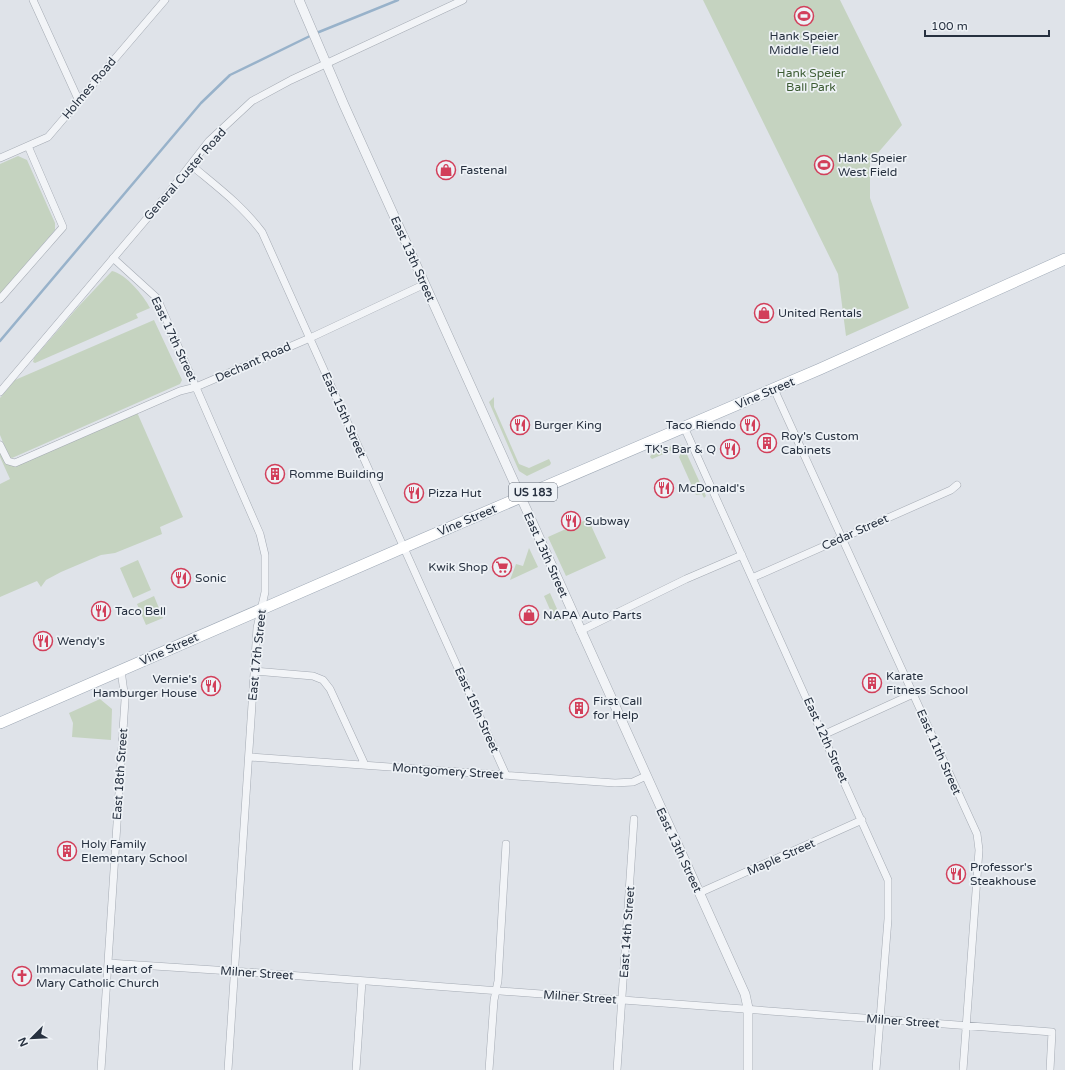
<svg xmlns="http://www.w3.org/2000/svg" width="1065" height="1070" viewBox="0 0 1065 1070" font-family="'Varela Round',sans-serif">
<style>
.green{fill:#c5d3c0}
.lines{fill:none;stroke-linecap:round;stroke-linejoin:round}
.stream{stroke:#98b2ca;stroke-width:2.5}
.minor-casing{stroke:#a4aab3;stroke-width:8}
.tertiary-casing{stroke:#a4aab3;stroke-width:10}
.primary-casing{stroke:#9ea8b5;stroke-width:12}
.minor{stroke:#f2f4f7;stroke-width:7}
.tertiary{stroke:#f2f4f7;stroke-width:9}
.primary{stroke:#fff;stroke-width:11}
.labels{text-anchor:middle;stroke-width:3.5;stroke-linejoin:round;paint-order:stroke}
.shield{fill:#eef2f6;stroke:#636b77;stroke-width:1}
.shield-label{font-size:11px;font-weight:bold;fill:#273140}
.poi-label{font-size:12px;fill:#273140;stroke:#eef2f6;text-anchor:start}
.park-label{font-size:12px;fill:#3d5c34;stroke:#eef2f6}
.street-label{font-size:12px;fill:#273140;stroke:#eef2f6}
</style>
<rect width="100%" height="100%" fill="#dfe3e9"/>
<!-- green -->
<path class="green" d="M703 0H840L902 125 870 162V198L909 308 846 336 838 274Z
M18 156 27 160 55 223V230L0 294V164Z
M112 271C126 274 144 296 150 308L136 314 138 318 35 363 33 362 34 358 78 307Z
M154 320 182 380 180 384 12 458 9 457 0 435V398L15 380Z
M494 397V407L519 464 529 468 549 459 551 463 550 465 527 476 519 471 489 402Z
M136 410 183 517 160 527 162 534 115 553 101 555 61 572 46 580 41 587 37 581 0 597V484L10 479 0 457V445L12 463Z
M676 444 681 445 684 448 706 496 704 498 702 494 696 495 679 457 681 453 675 449 652 459 650 457 651 455Z
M588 519 606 558 566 576 548 537Z
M529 548 538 567 510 580 516 564 523 566Z
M138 560 151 590 133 598 120 568Z
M550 593 561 618 555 621 544 596Z
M154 596 163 618 146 625 137 604Z
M100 699 112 709 111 740 72 737 73 723 69 713Z"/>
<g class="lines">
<!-- stream -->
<path class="stream" d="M0 341 201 103 230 75 314 34 398 0"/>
<defs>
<path id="minor" d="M33 0 79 101
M0 158 48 137 165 0
M191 165C216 186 242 205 262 232L506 775
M113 258 157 298 260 534 265 555V592L257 628 228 1070
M0 299 63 227 28 146
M774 389 977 834 979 850 963 1070
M0 392 171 190 209 141 252 101 291 80 463 0
M684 427 888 880V919L876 1070
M0 445 8 461 15 463 180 391 196 387 310 338 425 284
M752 578 951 490 957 485
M580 631 686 579 742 555
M254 671 313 676 323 680 330 689 365 765
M823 735 913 694
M249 757 615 783 633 782 646 776
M699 893 862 820
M108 963 246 972 1052 1032 1050 1070
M101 1070 125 700 121 670
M356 1070 362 981
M489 1070 494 1000 498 981 506 844
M617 1070 634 819"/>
<path id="tertiary" d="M299 0 344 105 745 994 748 1008V1070"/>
<path id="primary" d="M0 723 423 539 820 369 1065 259"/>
</defs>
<!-- minor casing -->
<use href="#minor" class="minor-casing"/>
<!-- tertiary casing -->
<use href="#tertiary" class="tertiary-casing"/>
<!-- primary casing -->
<use href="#primary" class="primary-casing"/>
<!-- minor -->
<use href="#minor" class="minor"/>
<!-- tertiary -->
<use href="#tertiary" class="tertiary"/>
<!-- primary -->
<use href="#primary" class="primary"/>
</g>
<!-- icons -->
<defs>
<symbol id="stadium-ring" viewBox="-11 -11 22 22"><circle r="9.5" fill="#eef2f6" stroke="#d23f5a" stroke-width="1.5"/><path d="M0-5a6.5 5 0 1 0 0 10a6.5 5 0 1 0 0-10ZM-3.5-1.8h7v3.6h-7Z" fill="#d23f5a"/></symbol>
<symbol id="shop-ring" viewBox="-11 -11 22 22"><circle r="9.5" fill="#eef2f6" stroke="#d23f5a" stroke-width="1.5"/><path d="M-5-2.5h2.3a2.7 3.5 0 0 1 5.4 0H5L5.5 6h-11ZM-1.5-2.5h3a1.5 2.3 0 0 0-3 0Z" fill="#d23f5a"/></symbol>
<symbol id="restaurant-ring" viewBox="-11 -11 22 22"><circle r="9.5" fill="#eef2f6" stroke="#d23f5a" stroke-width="1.5"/><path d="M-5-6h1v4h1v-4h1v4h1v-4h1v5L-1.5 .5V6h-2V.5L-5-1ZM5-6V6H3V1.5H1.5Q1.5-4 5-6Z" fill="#d23f5a"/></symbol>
<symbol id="building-ring" viewBox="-11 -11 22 22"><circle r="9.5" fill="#eef2f6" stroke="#d23f5a" stroke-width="1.5"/><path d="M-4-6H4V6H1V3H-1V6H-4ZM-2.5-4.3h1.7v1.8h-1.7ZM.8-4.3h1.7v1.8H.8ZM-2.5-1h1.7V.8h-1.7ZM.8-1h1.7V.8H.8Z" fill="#d23f5a"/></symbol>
<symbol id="supermarket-ring" viewBox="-11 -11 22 22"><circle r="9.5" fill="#eef2f6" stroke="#d23f5a" stroke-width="1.5"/><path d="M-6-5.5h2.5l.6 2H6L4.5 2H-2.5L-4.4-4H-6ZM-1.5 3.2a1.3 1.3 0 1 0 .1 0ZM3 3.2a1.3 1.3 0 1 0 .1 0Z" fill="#d23f5a"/></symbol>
<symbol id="church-ring" viewBox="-11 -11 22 22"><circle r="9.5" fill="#eef2f6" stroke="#d23f5a" stroke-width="1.5"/><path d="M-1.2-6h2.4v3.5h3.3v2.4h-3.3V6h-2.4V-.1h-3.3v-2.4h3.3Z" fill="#d23f5a"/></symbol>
</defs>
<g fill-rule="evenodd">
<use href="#stadium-ring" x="793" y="5" width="22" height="22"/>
<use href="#stadium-ring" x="813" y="154" width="22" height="22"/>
<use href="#shop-ring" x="435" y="159" width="22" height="22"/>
<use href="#shop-ring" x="753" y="302" width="22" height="22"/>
<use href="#restaurant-ring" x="509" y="414" width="22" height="22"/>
<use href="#restaurant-ring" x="739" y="414" width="22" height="22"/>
<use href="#building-ring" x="756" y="432" width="22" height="22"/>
<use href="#restaurant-ring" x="719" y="438" width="22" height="22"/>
<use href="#building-ring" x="264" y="463" width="22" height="22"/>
<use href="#restaurant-ring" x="653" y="477" width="22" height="22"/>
<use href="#restaurant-ring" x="403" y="482" width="22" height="22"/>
<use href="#restaurant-ring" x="560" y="510" width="22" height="22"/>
<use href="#supermarket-ring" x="491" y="556" width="22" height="22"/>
<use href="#restaurant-ring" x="170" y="567" width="22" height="22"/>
<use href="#restaurant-ring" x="90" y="600" width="22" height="22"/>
<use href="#shop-ring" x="518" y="604" width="22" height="22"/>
<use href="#restaurant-ring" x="32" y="630" width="22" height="22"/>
<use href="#building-ring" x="861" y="672" width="22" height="22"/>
<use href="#restaurant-ring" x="200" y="675" width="22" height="22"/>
<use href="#building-ring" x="568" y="697" width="22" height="22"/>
<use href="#building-ring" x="56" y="840" width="22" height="22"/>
<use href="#restaurant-ring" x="945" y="863" width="22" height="22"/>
<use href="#church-ring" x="11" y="965" width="22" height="22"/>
</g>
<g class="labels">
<!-- shield labels -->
<rect class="shield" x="509" y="483" width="48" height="18" rx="3"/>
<g class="shield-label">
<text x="533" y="496">US 183</text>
</g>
<!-- poi labels -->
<g class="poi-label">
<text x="804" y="40" text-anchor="middle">Hank Speier<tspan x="804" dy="14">Middle Field</tspan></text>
<text x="838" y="162">Hank Speier<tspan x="838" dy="14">West Field</tspan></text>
<text x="460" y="174">Fastenal</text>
<text x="778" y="317">United Rentals</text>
<text x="534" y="429">Burger King</text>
<text x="736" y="429" text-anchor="end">Taco Riendo</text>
<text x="781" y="440">Roy's Custom<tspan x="781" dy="14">Cabinets</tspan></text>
<text x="716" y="453" text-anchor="end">TK's Bar &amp; Q</text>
<text x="289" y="478">Romme Building</text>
<text x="678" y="492">McDonald's</text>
<text x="428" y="497">Pizza Hut</text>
<text x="585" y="525">Subway</text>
<text x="488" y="571" text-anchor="end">Kwik Shop</text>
<text x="195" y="582">Sonic</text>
<text x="115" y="615">Taco Bell</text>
<text x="543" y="619">NAPA Auto Parts</text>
<text x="57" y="645">Wendy's</text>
<text x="886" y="680">Karate<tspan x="886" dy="14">Fitness School</tspan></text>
<text x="197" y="683" text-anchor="end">Vernie's<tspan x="197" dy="14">Hamburger House</tspan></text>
<text x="593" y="705">First Call<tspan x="593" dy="14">for Help</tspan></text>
<text x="81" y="848">Holy Family<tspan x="81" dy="14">Elementary School</tspan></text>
<text x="970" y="871">Professor's<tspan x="970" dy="14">Steakhouse</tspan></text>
<text x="36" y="973">Immaculate Heart of<tspan x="36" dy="14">Mary Catholic Church</tspan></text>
</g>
<!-- park labels -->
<g class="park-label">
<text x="811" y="77">Hank Speier<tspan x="811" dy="14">Ball Park</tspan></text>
</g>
<!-- street labels -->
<g class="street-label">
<text transform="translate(89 88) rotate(-50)" y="4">Holmes Road</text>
<text transform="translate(185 174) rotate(-49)" y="4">General Custer Road</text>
<text transform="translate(413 259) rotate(66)" y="4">East 13th Street</text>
<text transform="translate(174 339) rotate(65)" y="4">East 17th Street</text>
<text transform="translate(253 362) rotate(-24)" y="4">Dechant Road</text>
<text transform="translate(765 393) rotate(-23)" y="4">Vine Street</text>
<text transform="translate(344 415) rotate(66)" y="4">East 15th Street</text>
<text transform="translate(467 520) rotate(-23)" y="4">Vine Street</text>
<text transform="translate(855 532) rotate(-24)" y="4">Cedar Street</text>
<text transform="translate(546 555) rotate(66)" y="4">East 13th Street</text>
<text transform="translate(169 649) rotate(-24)" y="4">Vine Street</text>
<text transform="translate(257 655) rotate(-84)" y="4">East 17th Street</text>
<text transform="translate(477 710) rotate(66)" y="4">East 15th Street</text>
<text transform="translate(826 740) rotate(66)" y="4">East 12th Street</text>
<text transform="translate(939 752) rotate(66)" y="4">East 11th Street</text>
<text transform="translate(448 771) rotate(4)" y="4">Montgomery Street</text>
<text transform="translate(120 774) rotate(-86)" y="4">East 18th Street</text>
<text transform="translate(679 850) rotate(65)" y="4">East 13th Street</text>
<text transform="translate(781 857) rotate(-24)" y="4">Maple Street</text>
<text transform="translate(627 932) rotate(-86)" y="4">East 14th Street</text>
<text transform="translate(257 973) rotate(4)" y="4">Milner Street</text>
<text transform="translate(580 997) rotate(4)" y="4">Milner Street</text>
<text transform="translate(903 1021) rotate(4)" y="4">Milner Street</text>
</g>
</g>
<!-- north arrow -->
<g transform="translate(32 1038) rotate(246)" stroke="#eef2f6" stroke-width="3" paint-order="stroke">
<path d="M0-3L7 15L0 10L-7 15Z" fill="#273140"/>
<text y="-6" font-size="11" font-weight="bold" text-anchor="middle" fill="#273140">N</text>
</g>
<!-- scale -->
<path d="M925 30v6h124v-6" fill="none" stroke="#273140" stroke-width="2"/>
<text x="931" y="30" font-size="12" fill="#273140" stroke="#eef2f6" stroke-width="3" paint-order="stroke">100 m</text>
</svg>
